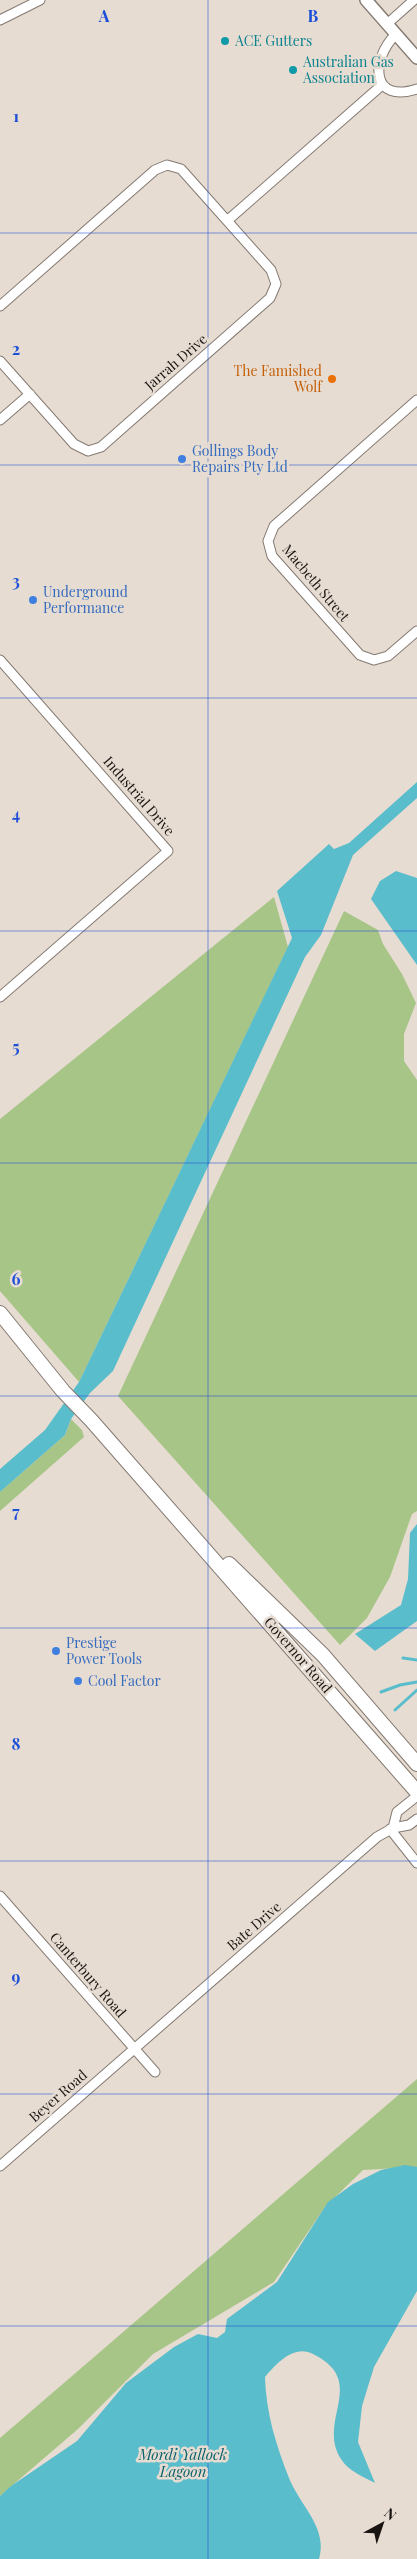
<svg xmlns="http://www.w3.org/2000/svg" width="417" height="2559" viewBox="0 0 417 2559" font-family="'Playfair Display',serif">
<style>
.green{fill:#a8c588}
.water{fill:#5abdcb}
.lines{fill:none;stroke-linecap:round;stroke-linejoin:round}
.stream{stroke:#5abdcb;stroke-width:3}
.street-casing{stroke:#847a72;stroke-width:11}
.secondary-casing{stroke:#847a72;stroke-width:14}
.primary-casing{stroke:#847a72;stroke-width:16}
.street{stroke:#fff;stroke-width:9}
.secondary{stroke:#fff;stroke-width:11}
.primary{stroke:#fff;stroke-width:14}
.grid{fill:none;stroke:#1d4ed8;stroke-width:1;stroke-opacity:0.55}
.culture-dot{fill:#0f9aa8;stroke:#e7dcd2;stroke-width:2}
.food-dot{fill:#e8710a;stroke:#e7dcd2;stroke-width:2}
.shop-dot{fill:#3f7fe0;stroke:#e7dcd2;stroke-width:2}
.labels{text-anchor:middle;stroke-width:5;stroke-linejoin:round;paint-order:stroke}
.culture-label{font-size:14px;fill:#0d838f;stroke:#e7dcd2;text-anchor:start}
.street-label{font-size:14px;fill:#181411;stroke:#e7dcd2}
.food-label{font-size:14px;fill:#c56008;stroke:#e7dcd2;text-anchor:end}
.shop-label{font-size:14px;fill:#366cbe;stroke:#e7dcd2;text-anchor:start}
.water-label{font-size:15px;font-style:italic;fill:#0c626c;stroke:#e7dcd2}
.grid-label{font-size:16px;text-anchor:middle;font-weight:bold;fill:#1d4ed8;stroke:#e7dcd2;stroke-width:5;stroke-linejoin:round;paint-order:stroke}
</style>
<rect width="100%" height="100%" fill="#e7dcd2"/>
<!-- green -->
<path class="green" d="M274 897 288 947 79 1382 0 1291V1119Z
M344 911 378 930 383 944 402 974 416 1003 404 1034V1061L417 1080V1511L412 1514 390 1577 367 1618 340 1645 118 1396Z
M71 1419 82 1430 84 1437 0 1511V1492L65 1435Z
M417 2079V2167L363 2170 325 2207 274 2282 153 2354 78 2429 0 2496V2438Z"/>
<!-- water -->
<path class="water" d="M417 782V798L353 855 321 935 305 957 113 1371 90 1393 71 1419 65 1435 0 1492V1469L45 1430 79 1382 292 938 277 891 329 844 334 849 349 843Z
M396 871 417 878V965L371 899 380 881Z
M417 1524V1621L375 1651 355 1634 401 1605 408 1579 410 1533Z
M405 2165 417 2167V2291L374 2367 362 2406 358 2442 375 2483C364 2477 348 2471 341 2459 316 2420 369 2382 313 2354 294 2344 276 2364 265 2377 266 2413 276 2445 289 2478 300 2506 328 2527 319 2559H0V2496L11 2486 77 2441 126 2383 174 2347 198 2334 217 2338 225 2332 227 2319 277 2282 328 2202 353 2184 381 2170Z"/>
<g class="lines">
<!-- stream -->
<path class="stream" d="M403 1658 417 1660
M381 1692 400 1685 417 1682
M395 1710 417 1690"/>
<defs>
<path id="street" d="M0 20 40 0
M387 24 414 0
M396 34C370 60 371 104 417 89
M228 220 382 85
M0 306 155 170 167 165 181 169 271 270 276 284 270 298 101 447 88 451 74 444 0 361
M417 400 274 526 268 541 272 556 360 655 374 660 388 656 417 631
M0 420 30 394
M0 660 168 851 0 997
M393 1828 397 1812 417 1796
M390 1829 417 1863
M0 1896 155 2072
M0 2166 377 1837 393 1828 409 1825 417 1819"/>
<path id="secondary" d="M366 0 417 58"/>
<path id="primary" d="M0 1313 63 1391 91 1420 417 1792
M229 1564 323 1655 417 1764"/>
</defs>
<!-- street casing -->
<use href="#street" class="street-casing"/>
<!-- secondary casing -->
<use href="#secondary" class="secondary-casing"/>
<!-- primary casing -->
<use href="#primary" class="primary-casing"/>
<!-- street -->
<use href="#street" class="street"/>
<!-- secondary -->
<use href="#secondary" class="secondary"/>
<!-- primary -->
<use href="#primary" class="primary"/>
</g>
<!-- grid -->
<path class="grid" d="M208 0V2559M0 233H417M0 465H417M0 698H417M0 931H417M0 1163H417M0 1396H417M0 1628H417M0 1861H417M0 2094H417M0 2326H417"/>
<!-- markers -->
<g class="culture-dot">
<circle cx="225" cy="41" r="5"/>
<circle cx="293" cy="70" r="5"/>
</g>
<circle class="food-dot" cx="332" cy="379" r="5"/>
<g class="shop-dot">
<circle cx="182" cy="459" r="5"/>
<circle cx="33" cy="600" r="5"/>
<circle cx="56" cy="1651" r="5"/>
<circle cx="78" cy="1681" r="5"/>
</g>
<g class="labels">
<!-- culture labels -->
<g class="culture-label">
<text x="235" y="46">ACE Gutters</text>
<text x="303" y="67">Australian Gas<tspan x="303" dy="16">Association</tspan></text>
</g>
<!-- street labels -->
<g class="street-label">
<text transform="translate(176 362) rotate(-41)" y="5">Jarrah Drive</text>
<text transform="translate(316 583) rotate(50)" y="5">Macbeth Street</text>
<text transform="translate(139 796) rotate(49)" y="5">Industrial Drive</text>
<text transform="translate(298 1655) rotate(49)" y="5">Governor Road</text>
<text transform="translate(254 1926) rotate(-41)" y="5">Bate Drive</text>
<text transform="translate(88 1975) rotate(49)" y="5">Canterbury Road</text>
<text transform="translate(58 2096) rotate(-41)" y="5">Beyer Road</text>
</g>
<!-- food labels -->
<g class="food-label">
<text x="322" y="376">The Famished<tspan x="322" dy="16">Wolf</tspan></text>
</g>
<!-- shop labels -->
<g class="shop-label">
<text x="192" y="456">Gollings Body<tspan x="192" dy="16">Repairs Pty Ltd</tspan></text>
<text x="43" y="597">Underground<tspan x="43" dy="16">Performance</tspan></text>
<text x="66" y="1648">Prestige<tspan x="66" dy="16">Power Tools</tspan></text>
<text x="88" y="1686">Cool Factor</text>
</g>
<!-- water labels -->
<g class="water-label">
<text x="183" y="2460">Mordi Yallock<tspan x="183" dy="17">Lagoon</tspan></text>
</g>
</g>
<g class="grid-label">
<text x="104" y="22">A</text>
<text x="313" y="22">B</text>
<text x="16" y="122">1</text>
<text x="16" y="355">2</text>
<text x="16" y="587">3</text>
<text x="16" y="820">4</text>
<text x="16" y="1053">5</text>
<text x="16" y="1285">6</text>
<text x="16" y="1518">7</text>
<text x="16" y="1750">8</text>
<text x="16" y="1983">9</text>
</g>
<!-- north arrow -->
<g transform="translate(382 2524) rotate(40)" stroke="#e7dcd2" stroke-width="4" paint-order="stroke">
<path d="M0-4L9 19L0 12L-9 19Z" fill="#181411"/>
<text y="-8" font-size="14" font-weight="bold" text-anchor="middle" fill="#181411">N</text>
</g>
</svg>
